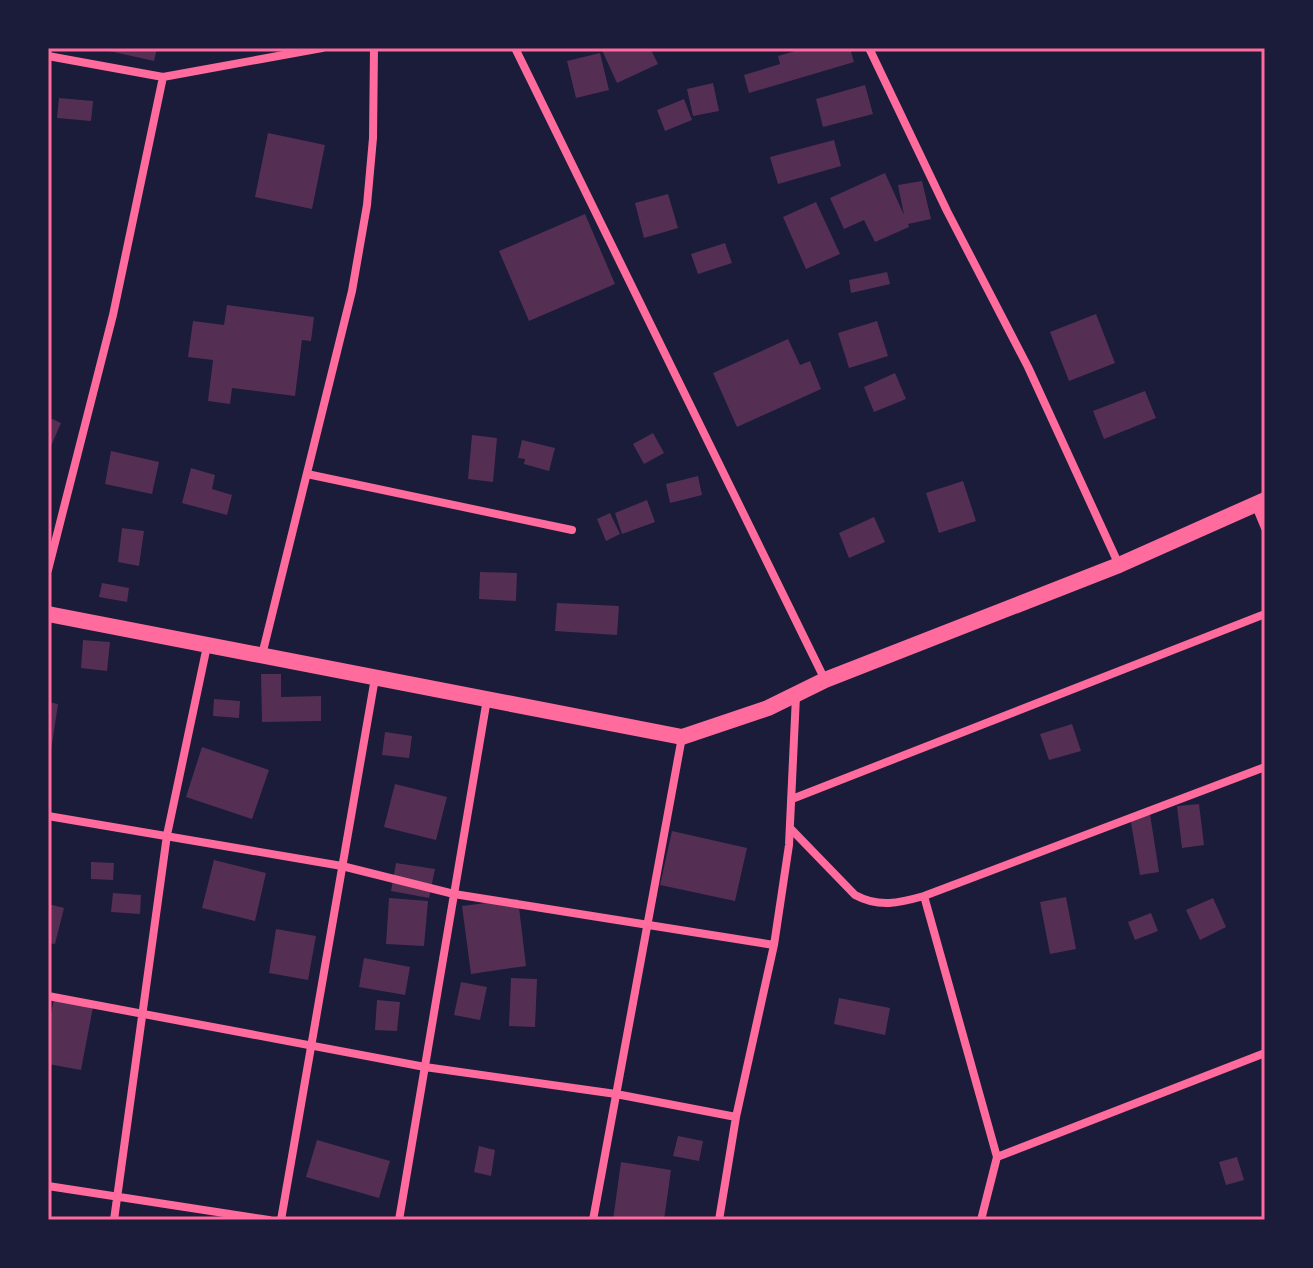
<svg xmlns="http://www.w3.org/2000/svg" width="1313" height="1268" viewBox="0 0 1313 1268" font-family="'Open Sans',sans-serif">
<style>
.building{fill:#542f53}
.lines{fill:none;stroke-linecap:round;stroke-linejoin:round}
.minor{stroke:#ff6b9d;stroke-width:8}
.secondary{stroke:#ff6b9d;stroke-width:16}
.neatline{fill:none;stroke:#ff6b9d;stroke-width:3}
</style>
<rect width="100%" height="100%" fill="#1b1b3a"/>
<!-- building -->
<path class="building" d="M96 48H157L154 61Z
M601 48H650L658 64 617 83Z
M806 48H850L854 62 749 93 744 75 780 64 778 56Z
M600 53 609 90 576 98 567 61Z
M713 83 719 111 693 116 687 89Z
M865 85 873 114 823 127 816 99Z
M59 98 93 101 91 121 57 118Z
M684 99 692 120 665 131 657 110Z
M268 133 325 145 312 209 255 197Z
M834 140 841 166 778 184 770 157Z
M885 173 904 215 898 185 922 181 931 219 908 224 909 227 875 242 864 220 844 229 830 198Z
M668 194 678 228 644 238 635 203Z
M816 202 840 254 806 269 783 217Z
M585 214 615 284 529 321 499 251Z
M725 243 732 263 698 274 691 254Z
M887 272 890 284 851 293 849 280Z
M227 305 314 317 311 341 302 340 295 396 232 388 230 404 208 401 213 360 188 357 193 321 224 325Z
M1096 314 1115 363 1069 381 1050 332Z
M877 321 888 356 849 368 838 333Z
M788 339 800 365 810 361 821 389 737 427 713 373Z
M895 373 906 399 874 412 864 387Z
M1145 391 1156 418 1104 439 1093 411Z
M48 417 61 423 51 446 48 444Z
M653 433 664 453 644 464 633 444Z
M472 435 497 438 493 482 468 479Z
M522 440 555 448 549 471 524 464 525 459 518 458Z
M111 451 159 462 152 494 105 484Z
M191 468 215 475 212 489 232 495 227 515 182 503Z
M698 476 702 495 670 503 666 484Z
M963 481 976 521 939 533 926 493Z
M647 500 655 522 622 534 615 513Z
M610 513 620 534 606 541 597 519Z
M874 517 885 542 849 558 839 533Z
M122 528 144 531 139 566 118 562Z
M480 572 517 573 516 601 479 599Z
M102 583 129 588 127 602 99 597Z
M557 603 619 606 617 635 555 631Z
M83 640 110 642 107 671 81 668Z
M261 674H281V697L321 696V721L262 722Z
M214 699 240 701 239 718 213 716Z
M48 702 58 704 51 751H48Z
M1072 724 1081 751 1049 760 1040 734Z
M385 732 412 736 409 758 382 755Z
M202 747 269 770 252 819 186 797Z
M395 784 447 797 436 840 384 827Z
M1199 804 1204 845 1182 848 1177 806Z
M1150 814 1159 872 1140 875 1130 817Z
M672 831 747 848 735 901 660 885Z
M214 860 266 873 255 921 202 908Z
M91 862 114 863 113 880 91 879Z
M396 863 435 869 429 898 391 891Z
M113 893 141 895 140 914 111 912Z
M1066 897 1076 949 1050 954 1040 902Z
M389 898 428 901 424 946 386 944Z
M1213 898 1226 927 1200 940 1186 910Z
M518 899 526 966 471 974 462 906Z
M48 904 64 908 55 944 48 943Z
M1151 913 1158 931 1135 940 1128 922Z
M276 929 316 936 308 980 269 973Z
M364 958 410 967 405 995 359 987Z
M511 978 537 979 535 1027 509 1026Z
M461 982 487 987 480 1020 454 1015Z
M839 998 890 1008 885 1035 834 1024Z
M54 999 93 1007 81 1070 48 1064V1028Z
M377 1000 400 1002 397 1031 375 1030Z
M678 1136 703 1141 699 1161 673 1156Z
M317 1140 390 1161 379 1198 306 1177Z
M479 1146 495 1150 491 1176 474 1172Z
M1237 1157 1244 1180 1226 1185 1219 1162Z
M621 1162 671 1170 664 1220H613Z"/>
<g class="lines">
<!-- minor -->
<path class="minor" d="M515 48 825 680
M869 48 947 211 1028 367 1119 565
M48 56 163 77 322 48
M307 474 572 530
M1255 504 1265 528
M48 570 113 315 163 77
M262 655 352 291 367 205 373 138 374 48
M792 799 1265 614
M48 816 342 866 454 894 774 945
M791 829 855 895C879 908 899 903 924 896L1265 767
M924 896 997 1157 981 1220
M48 996 425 1067 616 1094 736 1117
M997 1157 1265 1053
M48 1186 269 1220
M114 1220 167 835 207 646
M281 1220 375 678
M399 1220 487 699
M593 1220 682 737
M719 1220 736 1117 774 945 789 845 796 696"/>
<!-- secondary -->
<path class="secondary" d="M48 614 682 737 768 708 825 680 1119 565 1265 500"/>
</g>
<!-- border -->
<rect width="1313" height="1268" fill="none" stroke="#1b1b3a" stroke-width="100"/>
<rect x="50" y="50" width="1213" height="1168" class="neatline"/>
</svg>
